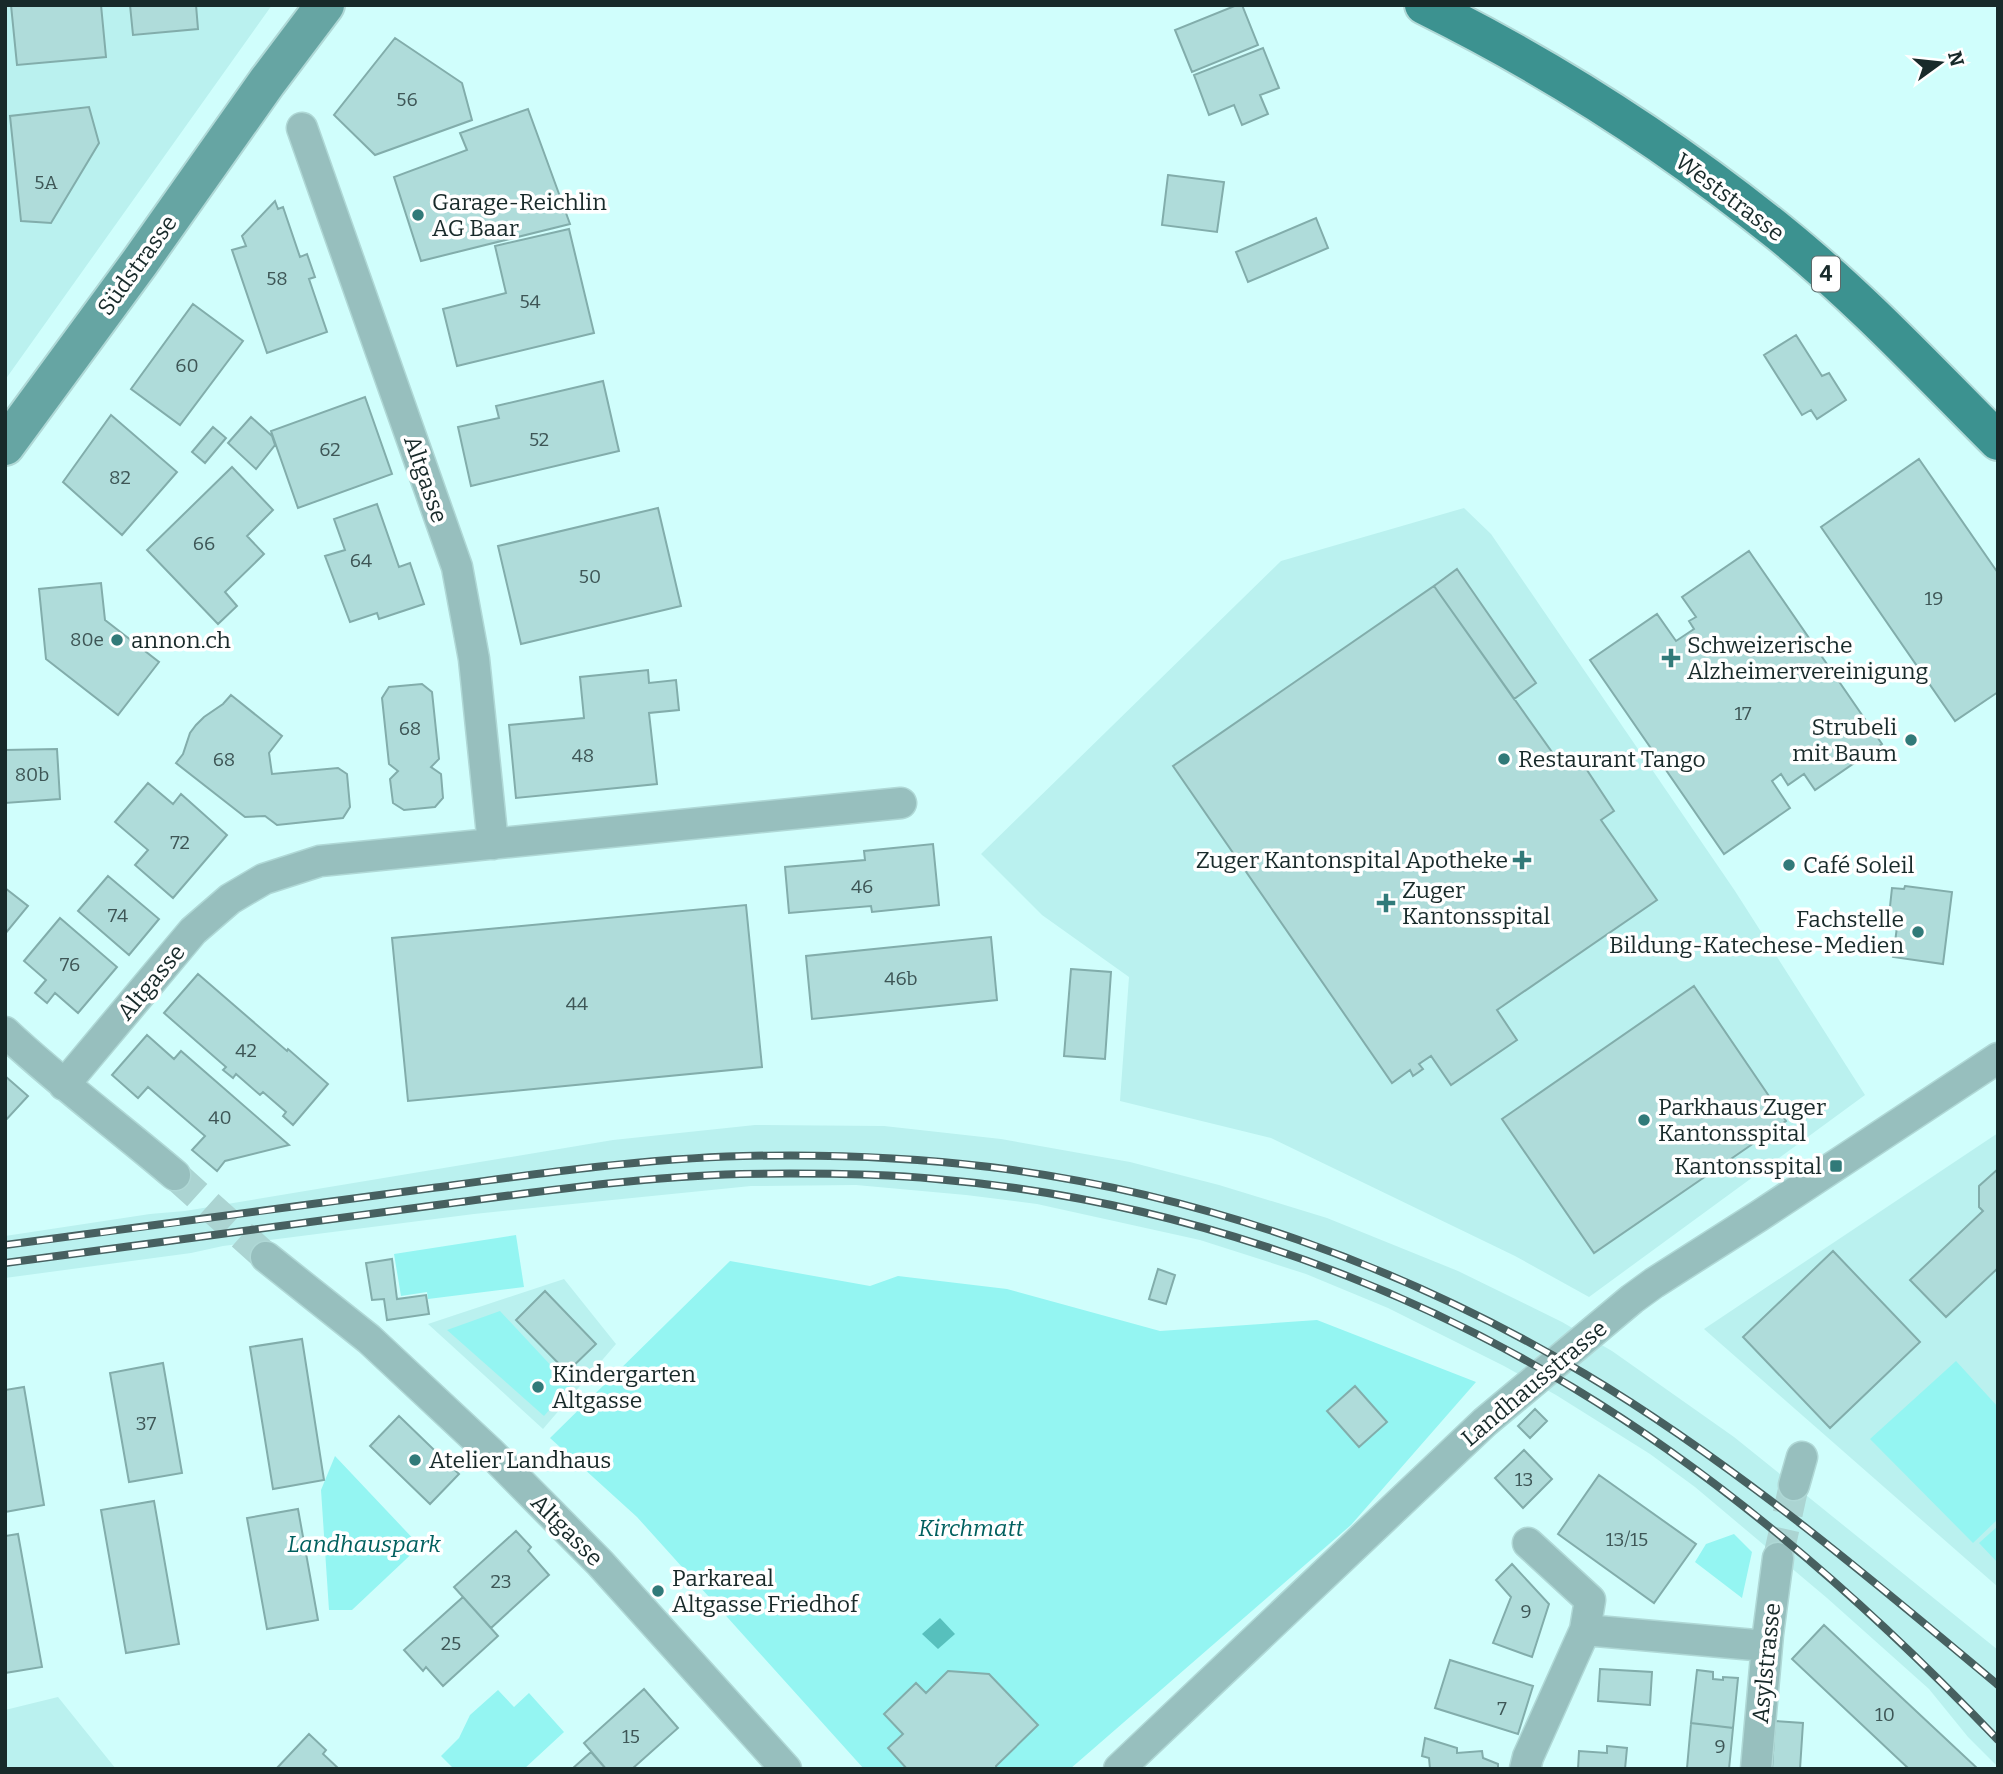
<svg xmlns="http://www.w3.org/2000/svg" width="2003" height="1774" viewBox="0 0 2003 1774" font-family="Bitter,serif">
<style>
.built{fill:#baf1ef}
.green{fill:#94f5f2}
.forest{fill:#57c0bd}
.building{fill:#afdcda;stroke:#82adab;stroke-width:2}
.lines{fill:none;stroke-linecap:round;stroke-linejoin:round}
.minor-tunnel{stroke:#abd4d2;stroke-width:30;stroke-dasharray:30 15;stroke-linecap:butt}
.minor-casing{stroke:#afd8d6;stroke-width:33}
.secondary-casing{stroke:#afd8d6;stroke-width:42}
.primary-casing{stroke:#afd8d6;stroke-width:42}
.minor{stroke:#97bfbe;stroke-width:30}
.secondary{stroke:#66a5a3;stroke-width:38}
.primary{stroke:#3c9290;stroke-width:38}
.rail-casing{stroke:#476060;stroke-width:8}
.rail{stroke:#fff;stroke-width:5;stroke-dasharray:16;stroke-linecap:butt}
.poi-dot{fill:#317a79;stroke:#fff;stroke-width:2.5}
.labels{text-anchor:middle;stroke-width:7;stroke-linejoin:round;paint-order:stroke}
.number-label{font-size:19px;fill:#3e5656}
.shield{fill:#fff;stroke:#5d6a6a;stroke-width:2}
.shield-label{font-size:21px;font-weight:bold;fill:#182a2a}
.street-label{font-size:23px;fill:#182a2a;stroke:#fff}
.poi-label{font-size:23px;fill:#182a2a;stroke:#fff;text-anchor:start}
.park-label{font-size:23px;font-style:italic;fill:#00605f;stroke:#fff}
</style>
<rect width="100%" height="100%" fill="#d0fefc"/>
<!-- built -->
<path class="built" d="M5 5H272L5 380Z
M1464 508 1491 534 1735 891 1865 1095 1589 1297 1515 1256 1271 1138 1120 1101 1129 977 1042 915 981 854 1281 561Z
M755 1125 884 1126 1001 1139 1130 1162 1219 1185 1327 1218 1458 1271 1562 1322 1612 1351 1734 1437 1998 1650V1767L1968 1737 1929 1689 1827 1598 1695 1487 1650 1454 1556 1395 1504 1366 1388 1308 1306 1274 1200 1240 1037 1204 966 1195 856 1185 751 1186 474 1214 223 1246 191 1253 5 1278V1236L150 1214 185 1211 613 1140Z
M1998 1133V1587L1704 1329Z
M564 1279 616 1344 543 1429 428 1324Z
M58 1697 116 1769H5V1710Z"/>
<!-- green -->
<path class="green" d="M516 1235 524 1287 428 1299 427 1292 401 1296 394 1254Z
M730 1261 870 1286 898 1276 1007 1289 1160 1331 1317 1320 1476 1382 1351 1525 1070 1769H864L637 1517 550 1438Z
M500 1311 570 1386 544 1416 447 1330Z
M1956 1361 1998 1407V1519L1973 1543 1870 1439Z
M335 1456 420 1546 352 1610H329L321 1490Z
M1998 1526V1563L1979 1543Z
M1734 1534 1752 1552 1742 1598 1695 1562 1706 1544Z
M498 1690 514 1707 529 1693 564 1732 524 1769H454L441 1756 459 1738 470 1715Z"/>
<!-- forest -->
<path class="forest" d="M940 1618 955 1634 938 1649 922 1634Z"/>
<!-- building -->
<path class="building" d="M11 5H101L106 57 17 65Z
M130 5H196L198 29 133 35Z
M1237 5H1242L1258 45 1192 72 1175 30Z
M395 38 462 83 472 120 375 155 334 115Z
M1263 48 1279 88 1260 95 1268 114 1242 125 1234 105 1209 115 1194 75Z
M89 107 99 143 51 223 21 221 10 116Z
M528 109 570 224 421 261 394 177 467 150 460 133Z
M1168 175 1224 182 1217 232 1162 225Z
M275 201 278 209 283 207 300 257 307 254 315 277 309 279 327 332 267 353 232 250 246 246 242 236Z
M1316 218 1328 248 1248 282 1236 252Z
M569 229 594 333 457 366 443 309 506 293 495 246Z
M193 304 243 341 180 425 131 389Z
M1796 335 1822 376 1829 373 1846 400 1817 419 1811 410 1802 415 1764 355Z
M603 381 619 451 471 486 458 427 499 418 496 406Z
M365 397 392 474 298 508 271 431Z
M111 415 177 472 122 535 63 482Z
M251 417 272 436 275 445 256 469 228 443Z
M213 427 226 438 205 463 192 452Z
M1919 459 1998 573V692L1955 721 1821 527Z
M232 467 273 510 247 536 264 554 225 592 237 606 218 624 147 550Z
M377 504 399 567 410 563 424 604 379 619 377 613 350 622 325 556 345 550 334 519Z
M658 508 681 606 521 644 498 546Z
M1749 551 1882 744 1815 790 1804 774 1788 785 1781 774 1772 781 1790 808 1724 854 1590 660 1657 614 1676 641 1694 629 1689 621 1696 617 1682 597Z
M1457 569 1536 683 1514 699 1434 586Z
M101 583 105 620 159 662 118 715 46 659 39 589Z
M1434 586 1564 769 1579 758 1614 811 1601 820 1657 900 1497 1010 1517 1040 1451 1085 1431 1056 1419 1064 1423 1069 1413 1076 1410 1070 1392 1083 1173 766Z
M648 670 649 683 676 680 679 710 649 713 657 784 516 798 509 725 584 718 580 677Z
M422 684 432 692 439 759 431 767 441 774 443 798 435 807 404 810 393 803 390 779 398 771 389 764 382 698 389 687Z
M231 695 282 736 269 753 272 774 338 768 347 774 350 807 343 818 277 825 265 816 245 817 176 763 183 754 190 733 196 725 204 717 223 704Z
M57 749 60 799 5 803V750Z
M148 783 173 804 181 794 227 835 173 898 135 865 148 850 115 822Z
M933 844 939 905 872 912 871 906 789 913 785 867 865 860 864 851Z
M108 876 159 919 129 955 78 911Z
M1905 886 1952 892 1943 964 1893 957 1897 927 1888 925 1892 888 1904 889Z
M5 888 28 906 5 934Z
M746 905 762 1067 408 1101 392 938Z
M60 918 117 967 78 1013 55 993 47 1003 35 993 46 980 24 961Z
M991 937 997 1000 812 1019 806 956Z
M1071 969 1111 972 1105 1059 1064 1056Z
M198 974 287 1051 288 1049 328 1084 293 1125 283 1116 286 1112 263 1092 260 1095 236 1074 233 1078 223 1070 226 1067 164 1013Z
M1694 986 1786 1121 1594 1253 1502 1119Z
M147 1035 174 1059 181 1051 289 1145 225 1161 217 1171 192 1150 205 1136 148 1087 138 1098 112 1075Z
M5 1076 28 1096 5 1121Z
M1998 1169V1268L1946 1317 1910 1280 1983 1211 1979 1207V1186Z
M1833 1251 1920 1342 1830 1428 1743 1337Z
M392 1259 397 1299 426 1295 429 1314 387 1320 384 1299 372 1300 366 1263Z
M1158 1269 1175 1275 1166 1304 1149 1299Z
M545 1291 596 1344 567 1372 516 1320Z
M302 1339 324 1480 273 1489 250 1347Z
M163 1363 182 1473 129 1482 110 1373Z
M1355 1386 1387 1422 1359 1447 1327 1411Z
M24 1387 44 1505 5 1512V1390Z
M1535 1409 1547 1421 1530 1438 1518 1426Z
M399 1416 459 1474 430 1504 370 1446Z
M1524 1450 1552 1479 1523 1508 1495 1478Z
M1599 1475 1696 1544 1654 1603 1558 1534Z
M154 1501 179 1644 126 1653 101 1510Z
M298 1509 318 1620 267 1629 247 1518Z
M516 1531 531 1547 528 1551 549 1575 491 1628 454 1587Z
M18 1534 42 1667 5 1673V1536Z
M1512 1564 1549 1604 1532 1657 1493 1643 1511 1597 1496 1580Z
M463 1597 498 1636 443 1686 426 1667 423 1671 404 1650Z
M1824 1625 1978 1769H1909L1792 1659Z
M1450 1660 1533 1686 1518 1734 1435 1708Z
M1600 1669 1652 1672 1650 1705 1598 1701Z
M1697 1670 1713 1672V1679L1723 1680V1677L1738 1678 1733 1728 1691 1723Z
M948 1671 989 1674 1038 1725 996 1766 997 1769H907L888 1748 903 1734 884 1714 916 1683 926 1693Z
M644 1689 678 1728 632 1769H606L584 1743Z
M1775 1721 1803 1723 1800 1769H1772Z
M1691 1723 1733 1728 1729 1769 1687 1768Z
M309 1734 326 1750 323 1754 339 1769H276Z
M1425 1738 1457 1748V1753L1482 1751 1483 1758 1498 1764V1769H1430L1429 1758 1422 1756Z
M1607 1746 1627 1748 1625 1769H1578L1579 1751 1607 1753Z
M591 1752 606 1769H572Z"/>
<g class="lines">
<!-- minor-tunnel -->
<path class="minor-tunnel" d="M175 1175 266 1257
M1778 1558 1794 1485"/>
<defs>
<path id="minor" d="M302 128 457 567 474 659 493 844
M5 1032C59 1083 119 1127 175 1175
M64 1085 193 931 230 899 264 879 320 861 901 803
M266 1257 369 1339 491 1453 600 1563 786 1769
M1794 1485 1802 1457
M1528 1543 1590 1600 1585 1630
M1119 1769 1485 1422 1632 1299 1654 1283 1759 1216 1998 1058
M1525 1769 1528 1757 1585 1630 1766 1646
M1756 1769 1768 1634 1778 1558"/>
<path id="secondary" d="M5 446 140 262 267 82 325 5"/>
<path id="primary" d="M1424 5C1549 67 1671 145 1780 233 1858 296 1927 370 1998 441"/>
</defs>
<!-- minor casing -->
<use href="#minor" class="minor-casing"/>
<!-- secondary casing -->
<use href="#secondary" class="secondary-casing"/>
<!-- primary casing -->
<use href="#primary" class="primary-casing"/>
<!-- minor -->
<use href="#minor" class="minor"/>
<!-- secondary -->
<use href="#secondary" class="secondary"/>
<!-- primary -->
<use href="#primary" class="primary"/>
<defs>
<path id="rail" d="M5 1245C148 1227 290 1207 432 1188 535 1174 639 1159 743 1156 825 1154 908 1157 990 1167 1200 1193 1403 1266 1585 1374 1731 1461 1868 1576 1998 1685
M5 1263C149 1244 293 1224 437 1205 537 1192 638 1177 740 1174 805 1173 871 1173 936 1179 1159 1198 1380 1271 1572 1387 1730 1482 1871 1607 1998 1740"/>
</defs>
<!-- rail casing -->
<use href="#rail" class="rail-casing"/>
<!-- rail -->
<use href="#rail" class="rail"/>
</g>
<!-- markers -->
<g class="poi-dot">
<circle cx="418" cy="215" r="7"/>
<circle cx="117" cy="640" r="7"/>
<path d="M1667.5 647.5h7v7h7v7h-7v7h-7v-7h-7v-7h7z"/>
<circle cx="1911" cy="740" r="7"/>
<circle cx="1504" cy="759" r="7"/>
<path d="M1518.5 849.5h7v7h7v7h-7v7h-7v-7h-7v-7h7z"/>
<circle cx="1789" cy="865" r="7"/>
<path d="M1382.5 892.5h7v7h7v7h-7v7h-7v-7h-7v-7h7z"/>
<circle cx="1918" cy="932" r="7"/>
<circle cx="1644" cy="1120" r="7"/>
<rect x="1829" y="1159" width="14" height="14" rx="3.5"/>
<circle cx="538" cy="1387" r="7"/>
<circle cx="415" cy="1460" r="7"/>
<circle cx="658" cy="1591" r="7"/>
</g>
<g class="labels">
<!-- number labels -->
<g class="number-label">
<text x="407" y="106">56</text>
<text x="46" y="189">5A</text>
<text x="277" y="285">58</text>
<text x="530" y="308">54</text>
<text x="187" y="372">60</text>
<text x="539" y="446">52</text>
<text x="330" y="456">62</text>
<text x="120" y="484">82</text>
<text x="204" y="550">66</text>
<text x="361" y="567">64</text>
<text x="590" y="583">50</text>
<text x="1934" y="605">19</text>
<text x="87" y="646">80e</text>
<text x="1743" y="720">17</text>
<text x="410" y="735">68</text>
<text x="583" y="762">48</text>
<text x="224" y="766">68</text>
<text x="32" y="781">80b</text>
<text x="180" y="849">72</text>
<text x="862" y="893">46</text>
<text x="118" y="922">74</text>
<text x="70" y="971">76</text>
<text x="901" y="985">46b</text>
<text x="577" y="1010">44</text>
<text x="246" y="1057">42</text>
<text x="220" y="1124">40</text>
<text x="146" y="1430">37</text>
<text x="1524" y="1486">13</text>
<text x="1627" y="1546">13/15</text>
<text x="501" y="1588">23</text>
<text x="1526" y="1618">9</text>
<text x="451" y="1650">25</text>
<text x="1502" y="1715">7</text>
<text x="1885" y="1721">10</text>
<text x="631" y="1743">15</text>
<text x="1720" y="1753">9</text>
</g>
<!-- shield labels -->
<rect class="shield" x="1812" y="256.5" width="28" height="35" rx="5"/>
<g class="shield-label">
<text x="1826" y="281">4</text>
</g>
<!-- street labels -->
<g class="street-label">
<text transform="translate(1730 197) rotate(37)" y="8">Weststrasse</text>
<text transform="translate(137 265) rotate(-54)" y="8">Südstrasse</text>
<text transform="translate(426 479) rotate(71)" y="8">Altgasse</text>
<text transform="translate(151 982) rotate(-50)" y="8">Altgasse</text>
<text transform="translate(1534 1383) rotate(-40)" y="8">Landhausstrasse</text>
<text transform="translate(567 1530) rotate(45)" y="8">Altgasse</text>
<text transform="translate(1766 1663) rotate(-84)" y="8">Asylstrasse</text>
</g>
<!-- poi labels -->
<g class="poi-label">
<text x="432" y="210">Garage-Reichlin<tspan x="432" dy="26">AG Baar</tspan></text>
<text x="131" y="648">annon.ch</text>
<text x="1687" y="653">Schweizerische<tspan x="1687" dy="26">Alzheimervereinigung</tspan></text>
<text x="1897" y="735" text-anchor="end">Strubeli<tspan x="1897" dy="26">mit Baum</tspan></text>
<text x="1518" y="767">Restaurant Tango</text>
<text x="1508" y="868" text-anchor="end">Zuger Kantonspital Apotheke</text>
<text x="1803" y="873">Café Soleil</text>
<text x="1402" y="898">Zuger<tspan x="1402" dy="26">Kantonsspital</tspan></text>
<text x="1904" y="927" text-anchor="end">Fachstelle<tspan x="1904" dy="26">Bildung-Katechese-Medien</tspan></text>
<text x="1658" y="1115">Parkhaus Zuger<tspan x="1658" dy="26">Kantonsspital</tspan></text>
<text x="1822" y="1174" text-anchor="end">Kantonsspital</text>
<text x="552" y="1382">Kindergarten<tspan x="552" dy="26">Altgasse</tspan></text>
<text x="429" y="1468">Atelier Landhaus</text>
<text x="672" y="1586">Parkareal<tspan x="672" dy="26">Altgasse Friedhof</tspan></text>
</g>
<!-- park labels -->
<g class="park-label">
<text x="971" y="1536">Kirchmatt</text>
<text x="364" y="1552">Landhauspark</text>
</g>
</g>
<!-- border -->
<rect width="2003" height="1774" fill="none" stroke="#182a2a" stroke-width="14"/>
<!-- north arrow -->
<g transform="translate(1940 63) rotate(75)" stroke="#ffffff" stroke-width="5" paint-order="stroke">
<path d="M0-5L12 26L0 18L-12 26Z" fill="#182a2a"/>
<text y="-10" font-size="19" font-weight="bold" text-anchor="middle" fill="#182a2a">N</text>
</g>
</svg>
